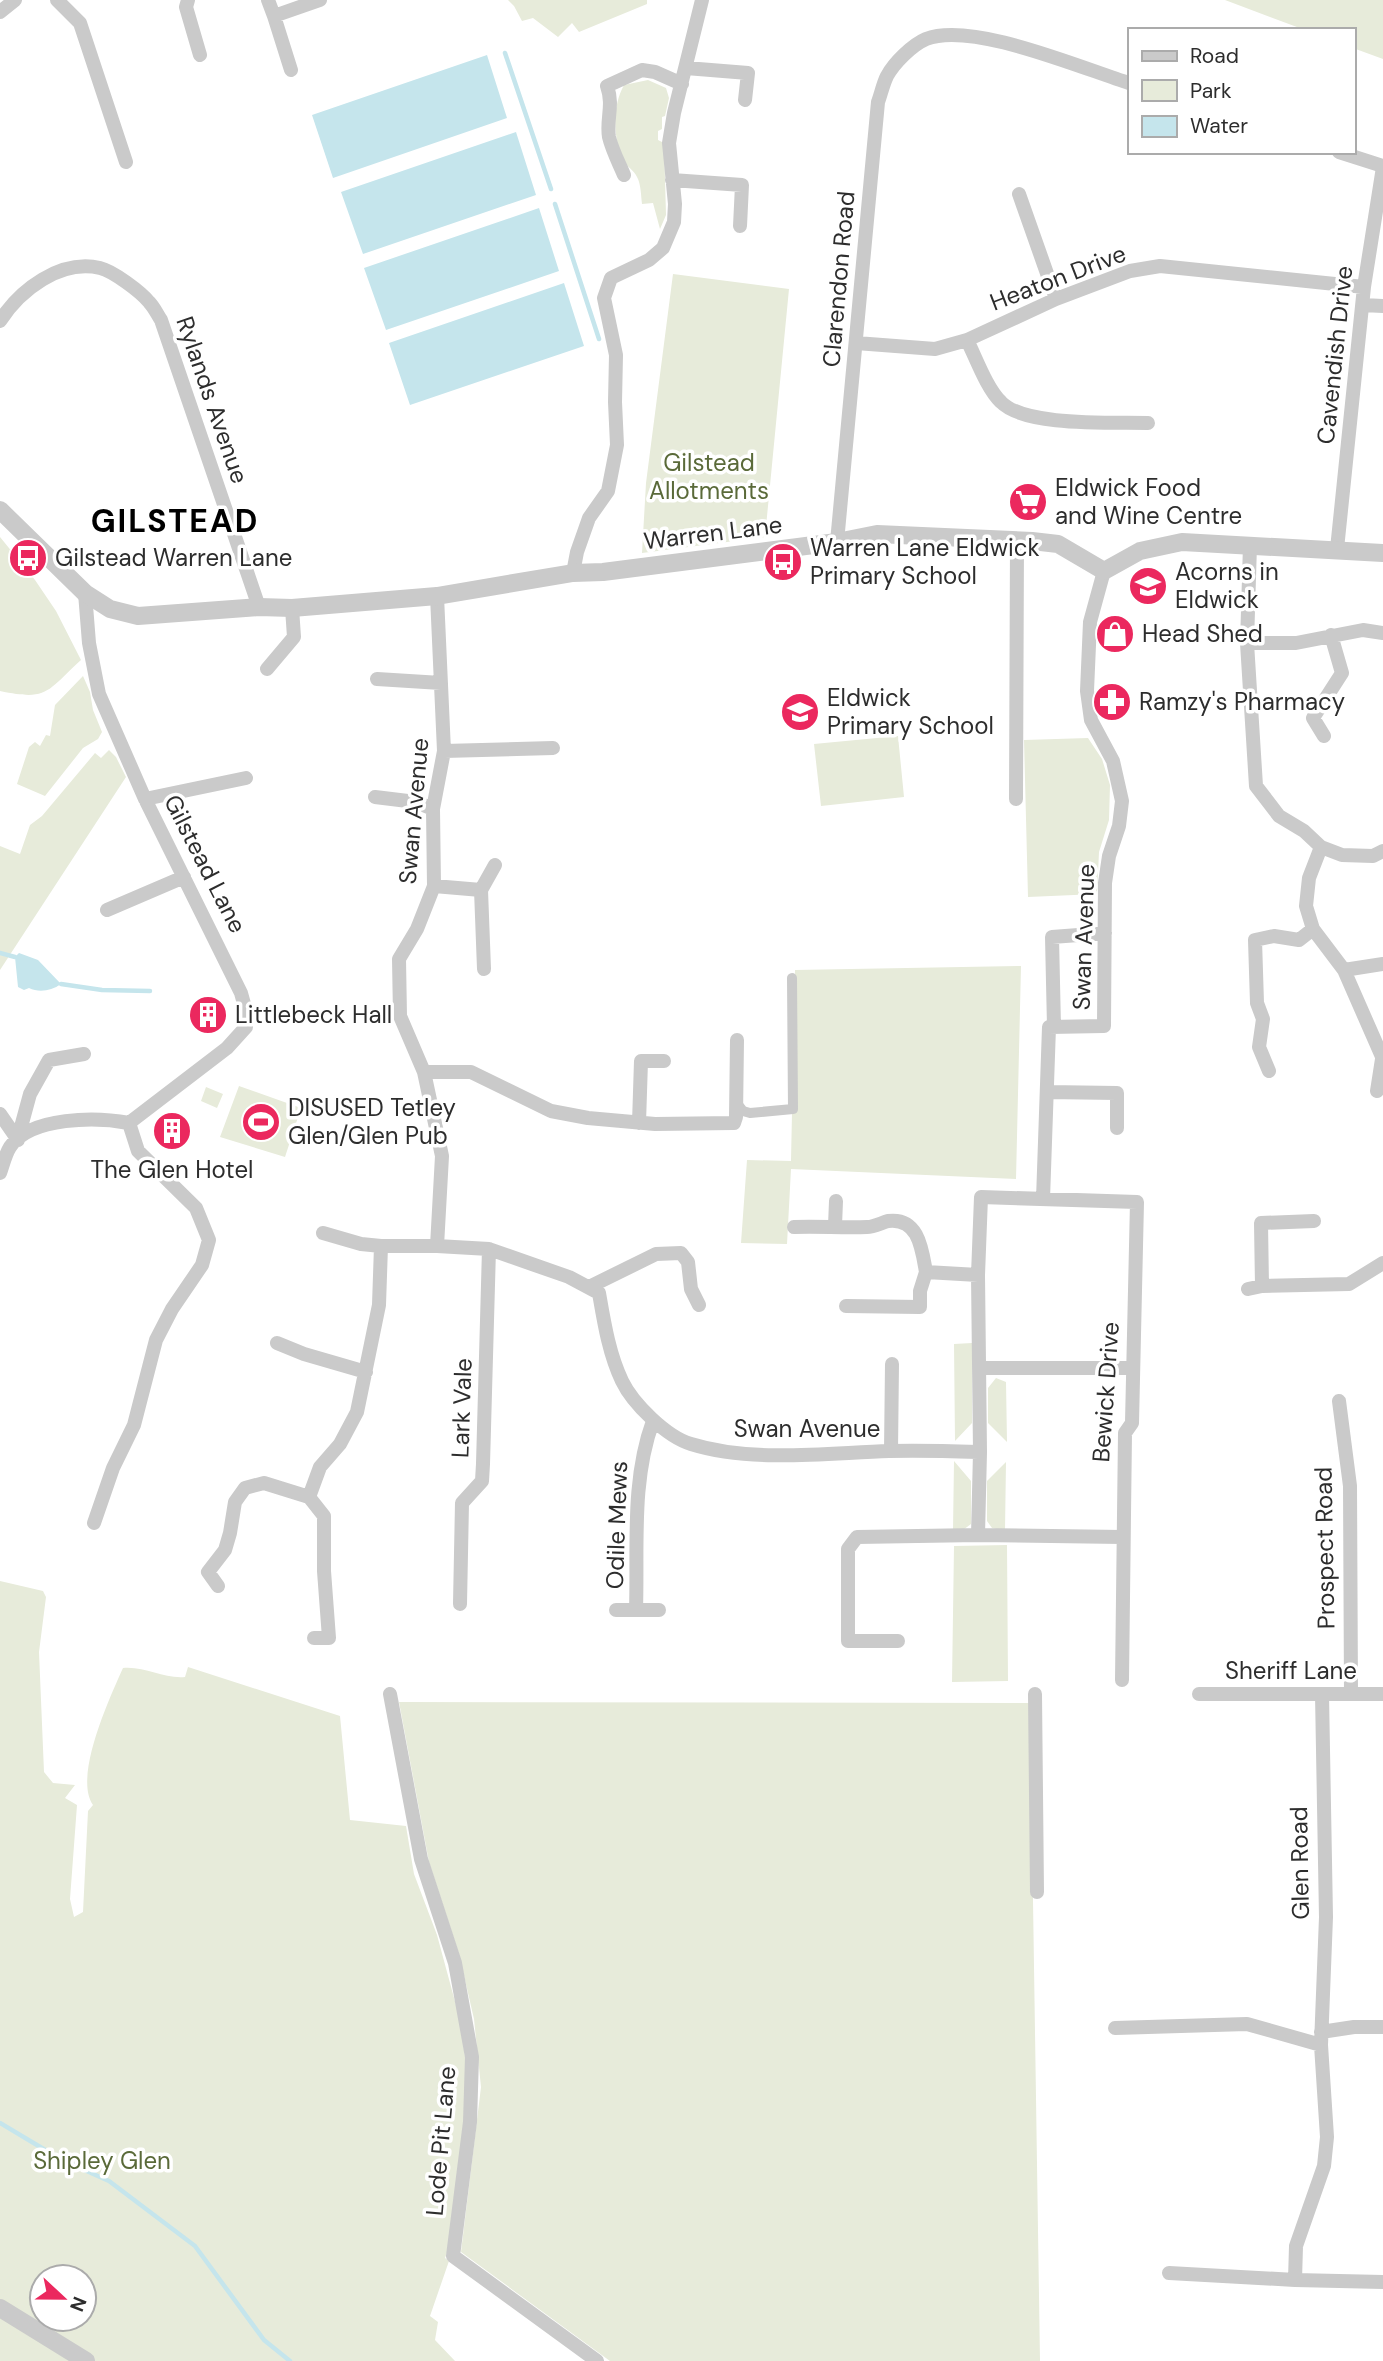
<svg xmlns="http://www.w3.org/2000/svg" width="1383" height="2361" viewBox="0 0 1383 2361" font-family="'DM Sans',sans-serif">
<style>
.green{fill:#e7ebda;fill-rule:evenodd}
.water{fill:#c5e5ec}
.lines{fill:none;stroke-linecap:round;stroke-linejoin:round}
.stream{stroke:#c5e5ec;stroke-width:4.5}
.pedestrian{stroke:#cacaca;stroke-width:10}
.minor{stroke:#cacaca;stroke-width:14}
.tertiary{stroke:#cacaca;stroke-width:18}
.labels{text-anchor:middle;stroke-width:7;stroke-linejoin:round;paint-order:stroke}
.street-label{font-size:24px;fill:#2d2d2d;stroke:#fff}
.park-label{font-size:24px;fill:#5a6a39;stroke:#fff}
.poi-label{font-size:24px;fill:#2d2d2d;stroke:#fff;text-anchor:start}
.district-label{font-size:32px;font-weight:bold;letter-spacing:2px;fill:#000;stroke:#fff}
</style>
<rect width="100%" height="100%" fill="#fff"/>
<!-- green -->
<path class="green" d="M508 0H647V4L579 32 572 23 558 37 533 18 522 21 514 6Z
M1225 0H1383V59L1353 48V30H1305Z
M648 80 666 88 669 98 665 116 662 117V129L658 131V140L664 143 666 215 660 229 653 203 642 204C641 196 641 184 637 177 634 170 626 166 623 160 613 137 612 107 624 85Z
M673 274 789 289 765 537 642 553 646 483Z
M0 537 35 580 56 611 81 660C46 692 48 701 0 691Z
M83 676 90 692 93 710 102 732 98 739 83 748 45 796 17 784 29 747 35 742 40 746 46 735 50 736 55 705Z
M898 736 904 797 821 806 814 744Z
M1088 738 1102 759 1110 785 1109 820 1099 852 1097 894 1028 897 1024 740Z
M109 750 116 757 126 777 0 970V846L20 854 30 825 42 816 95 753 101 758Z
M1021 966 1016 1179 791 1169 787 1244 741 1243 747 1160 791 1161 795 970Z
M239 1086 301 1108 285 1157 220 1137Z
M206 1087 223 1094 217 1108 201 1101Z
M972 1343V1423L955 1441 954 1344Z
M996 1378 1006 1382 1007 1442 988 1423V1388Z
M954 1461 971 1481V1524L963 1530 953 1531Z
M1006 1462 1005 1531 992 1528 987 1521V1481Z
M1007 1545 1008 1681 952 1682 954 1546Z
M0 1581 43 1591 46 1597 39 1652 44 1772 53 1783 75 1785 65 1798 77 1805 70 1899 74 1917 83 1912 88 1811 93 1805C73 1777 110 1697 123 1668 145 1666 164 1679 185 1677L188 1667 340 1716 350 1820 406 1826 414 1874 437 1935 460 2020 466 2064V2108L449 2247 445 2258 449 2261 430 2316 438 2322 435 2340 455 2361H94L0 2303ZM42 2277H84V2319H42Z
M399 1702 1030 1703 1040 2361H610L461 2252 481 2087 474 2019 459 1954 429 1862Z
M0 2317 74 2361H0Z"/>
<!-- water -->
<path class="water" d="M487 55 507 118 333 178 312 115Z
M516 132 536 195 363 254 341 192Z
M539 208 559 271 386 330 364 268Z
M564 283 584 346 410 405 389 343Z
M19 953 38 960 61 984C51 991 39 993 29 988L24 990 18 987 15 957Z"/>
<g class="lines">
<!-- stream -->
<path class="stream" d="M505 53 551 189
M555 204 599 339
M0 953 15 957
M61 984 102 990 150 991
M0 2123 62 2160 109 2181 195 2246 264 2340 290 2361"/>
<!-- pedestrian -->
<path class="pedestrian" d="M736 1102 743 1111 750 1113 793 1109 792 978"/>
<!-- minor -->
<path class="minor" d="M57 0 80 23 126 162
M188 0 186 7 200 55
M268 0 274 16 320 0
M0 12 15 0
M274 16 291 70
M686 68 748 73 745 100
M1339 152 1383 166
M624 175C619 163 612 150 609 137 606 119 614 106 607 86L642 70 655 72 682 84
M672 180 742 185 740 226
M1019 194 1056 299
M1363 305 1383 306
M0 321C20 290 60 259 100 268 113 271 141 292 149 302 154 307 157 314 161 320L259 607
M967 340C976 358 987 389 1001 402 1025 427 1113 422 1148 423
M856 343 935 349 967 340 1056 299 1130 271 1160 266 1364 287
M837 542 878 102C881 94 883 84 887 76 894 63 912 45 926 39 972 21 1081 68 1129 83
M1250 545 1247 643 1256 786 1279 816 1304 831 1321 847 1342 855 1373 856 1383 851
M1337 549 1364 287 1383 167
M573 573 577 552 589 518 608 491 617 445 615 402 616 355 604 298 611 278 649 260 663 248 674 222 675 204 669 143 674 113 702 0
M437 596 444 751 433 809 434 886 417 929 399 959 400 1016 424 1072 442 1156 437 1246 489 1249 569 1277 599 1293C604 1322 609 1354 622 1381 633 1404 667 1437 691 1444 752 1463 826 1453 889 1451 919 1450 949 1451 980 1452L978 1275 981 1197 1137 1202 1132 1423 1125 1433 1122 1680
M1247 643H1296L1363 630 1383 633
M267 669 294 637 292 608
M377 679 441 683
M1324 736 1313 718 1342 673 1331 635
M444 751 553 748
M375 797 416 802 433 809
M145 799 246 778
M1016 799 1017 540
M1321 847 1309 878 1306 906 1313 929 1344 970 1383 1059
M434 886 481 890
M107 910 184 877
M484 969 481 890 495 865
M1344 970 1383 964
M1054 1027 1052 937 1105 933
M1269 1071 1259 1047 1263 1019 1257 1003 1255 940 1274 936 1299 940 1313 929
M424 1072H471L551 1111 588 1118 655 1124 734 1123 736 1117 737 1040
M1377 1091 1382 1059
M1047 1092 1117 1093V1128
M0 1114 18 1140
M639 1123 641 1061H664
M18 1138 30 1094 49 1060 84 1054
M0 1173C3 1165 5 1155 10 1147 31 1116 97 1117 129 1123L227 1048 246 1027V1011L241 993 145 799 99 694 89 643 85 593
M1043 1199 1049 1027 1104 1026 1105 883 1109 856 1119 826 1122 801 1113 761 1091 720 1087 691 1090 622 1104 571
M835 1226 836 1201
M794 1227C818 1226 843 1228 867 1227 874 1227 881 1223 888 1221 919 1217 922 1250 926 1272L978 1275
M381 1246H437
M1262 1286 1261 1223 1314 1221
M589 1287 656 1254 681 1253 688 1262 691 1289 699 1305
M1248 1289 1262 1286 1349 1284 1383 1263
M846 1306 920 1307V1291L926 1272
M277 1343 304 1354 366 1372
M981 1368H1132
M1339 1401 1350 1486 1351 1694
M653 1421C631 1481 638 1547 636 1610H659
M891 1451 892 1364
M94 1523 113 1468 134 1425 156 1340 172 1309 202 1265 209 1240 196 1208 138 1151 129 1123
M978 1535 980 1452
M218 1586 208 1572 225 1550 230 1533 235 1502 245 1488 264 1483 309 1497
M460 1604 462 1503 482 1481 483 1464 489 1249
M616 1610H636
M314 1638H329L324 1571V1516L309 1497 320 1467 340 1444 357 1412 379 1305 381 1246 361 1244 323 1233
M898 1641H848V1549L857 1537 978 1535 1122 1537
M390 1694 421 1859 455 1963 472 2057 470 2122 453 2256 597 2361
M1035 1694 1037 1892
M1199 1694H1383
M1115 2028 1247 2024 1321 2045
M1321 2032 1354 2027H1383
M1169 2273 1295 2280 1383 2282
M1295 2280 1296 2246 1324 2166 1327 2137 1321 2045 1326 1917 1322 1694"/>
<!-- tertiary -->
<path class="tertiary" d="M0 510 85 593 110 609 138 616 259 607 292 608 437 596 573 573 603 572 837 542 877 534 1032 541 1058 544 1104 571 1140 551 1182 542 1383 553
M0 2308 86 2361"/>
</g>
<!-- icons -->
<defs>
<symbol id="supermarket-disc" viewBox="-11 -11 22 22"><circle r="9.5" fill="#eb285e" stroke="#fff"/><path d="M-6-5.5h2.5l.6 2H6L4.5 2H-2.5L-4.4-4H-6ZM-1.5 3.2a1.3 1.3 0 1 0 .1 0ZM3 3.2a1.3 1.3 0 1 0 .1 0Z" fill="#fff"/></symbol>
<symbol id="bus-disc" viewBox="-11 -11 22 22"><circle r="9.5" fill="#eb285e" stroke="#fff"/><path d="M-5-6H5V4H4V6H2V4H-2V6H-4V4H-5ZM-3.5-4V0h7V-4ZM-3.5 1.2v1.5H-2V1.2ZM2 1.2v1.5H3.5V1.2Z" fill="#fff"/></symbol>
<symbol id="school-disc" viewBox="-11 -11 22 22"><circle r="9.5" fill="#eb285e" stroke="#fff"/><path d="M0-5L7-2L0 1L-7-2ZM-4 1L0 2.5L4 1V4Q0 6-4 4Z" fill="#fff"/></symbol>
<symbol id="shop-disc" viewBox="-11 -11 22 22"><circle r="9.5" fill="#eb285e" stroke="#fff"/><path d="M-5-2.5h2.3a2.7 3.5 0 0 1 5.4 0H5L5.5 6h-11ZM-1.5-2.5h3a1.5 2.3 0 0 0-3 0Z" fill="#fff"/></symbol>
<symbol id="pharmacy-disc" viewBox="-11 -11 22 22"><circle r="9.5" fill="#eb285e" stroke="#fff"/><path d="M-2-6h4v4h4v4h-4v4h-4v-4h-4v-4h4Z" fill="#fff"/></symbol>
<symbol id="building-disc" viewBox="-11 -11 22 22"><circle r="9.5" fill="#eb285e" stroke="#fff"/><path d="M-4-6H4V6H1V3H-1V6H-4ZM-2.5-4.3h1.7v1.8h-1.7ZM.8-4.3h1.7v1.8H.8ZM-2.5-1h1.7V.8h-1.7ZM.8-1h1.7V.8H.8Z" fill="#fff"/></symbol>
<symbol id="stadium-disc" viewBox="-11 -11 22 22"><circle r="9.5" fill="#eb285e" stroke="#fff"/><path d="M0-5a6.5 5 0 1 0 0 10a6.5 5 0 1 0 0-10ZM-3.5-1.8h7v3.6h-7Z" fill="#fff"/></symbol>
</defs>
<g fill-rule="evenodd">
<use href="#supermarket-disc" x="1006" y="480" width="44" height="44"/>
<use href="#bus-disc" x="6" y="536" width="44" height="44"/>
<use href="#bus-disc" x="761" y="540" width="44" height="44"/>
<use href="#school-disc" x="1126" y="564" width="44" height="44"/>
<use href="#shop-disc" x="1093" y="612" width="44" height="44"/>
<use href="#pharmacy-disc" x="1090" y="680" width="44" height="44"/>
<use href="#school-disc" x="778" y="690" width="44" height="44"/>
<use href="#building-disc" x="186" y="993" width="44" height="44"/>
<use href="#stadium-disc" x="239" y="1100" width="44" height="44"/>
<use href="#building-disc" x="150" y="1109" width="44" height="44"/>
</g>
<g class="labels">
<!-- street labels -->
<g class="street-label">
<text transform="translate(1058 278) rotate(-21)" y="8">Heaton Drive</text>
<text transform="translate(839 279) rotate(-85)" y="8">Clarendon Road</text>
<text transform="translate(1335 355) rotate(-84)" y="8">Cavendish Drive</text>
<text transform="translate(212 400) rotate(71)" y="8">Rylands Avenue</text>
<text transform="translate(713 533) rotate(-7)" y="8">Warren Lane</text>
<text transform="translate(414 811) rotate(-85)" y="8">Swan Avenue</text>
<text transform="translate(205 864) rotate(63)" y="8">Gilstead Lane</text>
<text transform="translate(1084 937) rotate(-88)" y="8">Swan Avenue</text>
<text transform="translate(1106 1392) rotate(-86)" y="8">Bewick Drive</text>
<text transform="translate(462 1408) rotate(-88)" y="8">Lark Vale</text>
<text x="807" y="1437">Swan Avenue</text>
<text transform="translate(617 1525) rotate(-88)" y="8">Odile Mews</text>
<text transform="translate(1325 1548) rotate(-91)" y="8">Prospect Road</text>
<text x="1291" y="1679">Sheriff Lane</text>
<text transform="translate(1300 1863) rotate(-91)" y="8">Glen Road</text>
<text transform="translate(441 2141) rotate(-85)" y="8">Lode Pit Lane</text>
</g>
<!-- park labels -->
<g class="park-label">
<text x="709" y="471">Gilstead<tspan x="709" dy="28">Allotments</tspan></text>
<text x="102" y="2169">Shipley Glen</text>
</g>
<!-- poi labels -->
<g class="poi-label">
<text x="1055" y="496">Eldwick Food<tspan x="1055" dy="28">and Wine Centre</tspan></text>
<text x="810" y="556">Warren Lane Eldwick<tspan x="810" dy="28">Primary School</tspan></text>
<text x="55" y="566">Gilstead Warren Lane</text>
<text x="1175" y="580">Acorns in<tspan x="1175" dy="28">Eldwick</tspan></text>
<text x="1142" y="642">Head Shed</text>
<text x="827" y="706">Eldwick<tspan x="827" dy="28">Primary School</tspan></text>
<text x="1139" y="710">Ramzy's Pharmacy</text>
<text x="235" y="1023">Littlebeck Hall</text>
<text x="288" y="1116">DISUSED Tetley<tspan x="288" dy="28">Glen/Glen Pub</tspan></text>
<text x="172" y="1178" text-anchor="middle">The Glen Hotel</text>
</g>
<!-- district labels -->
<g class="district-label">
<text x="175" y="532">GILSTEAD</text>
</g>
</g>
<!-- legend -->
<rect x="1128" y="28" width="228" height="126" fill="#ffffff" stroke="#ababab" stroke-width="2"/>
<rect x="1142" y="51" width="35" height="10" fill="#cacaca" stroke="#ababab" stroke-width="2"/>
<text x="1190" y="63" font-size="21" fill="#2d2d2d">Road</text>
<rect x="1142" y="80" width="35" height="21" fill="#e7ebda" stroke="#ababab" stroke-width="2"/>
<text x="1190" y="98" font-size="21" fill="#2d2d2d">Park</text>
<rect x="1142" y="116" width="35" height="21" fill="#c5e5ec" stroke="#ababab" stroke-width="2"/>
<text x="1190" y="133" font-size="21" fill="#2d2d2d">Water</text>
<!-- north arrow -->
<g transform="translate(63 2298) rotate(112)"><circle r="33" fill="#ffffff" stroke="#ababab" stroke-width="2"/>
<path d="M0-5L12 26L0 18L-12 26Z" fill="#eb285e"/>
<text y="-10" font-size="19" font-weight="bold" text-anchor="middle" fill="#2d2d2d">N</text>
</g>
</svg>
